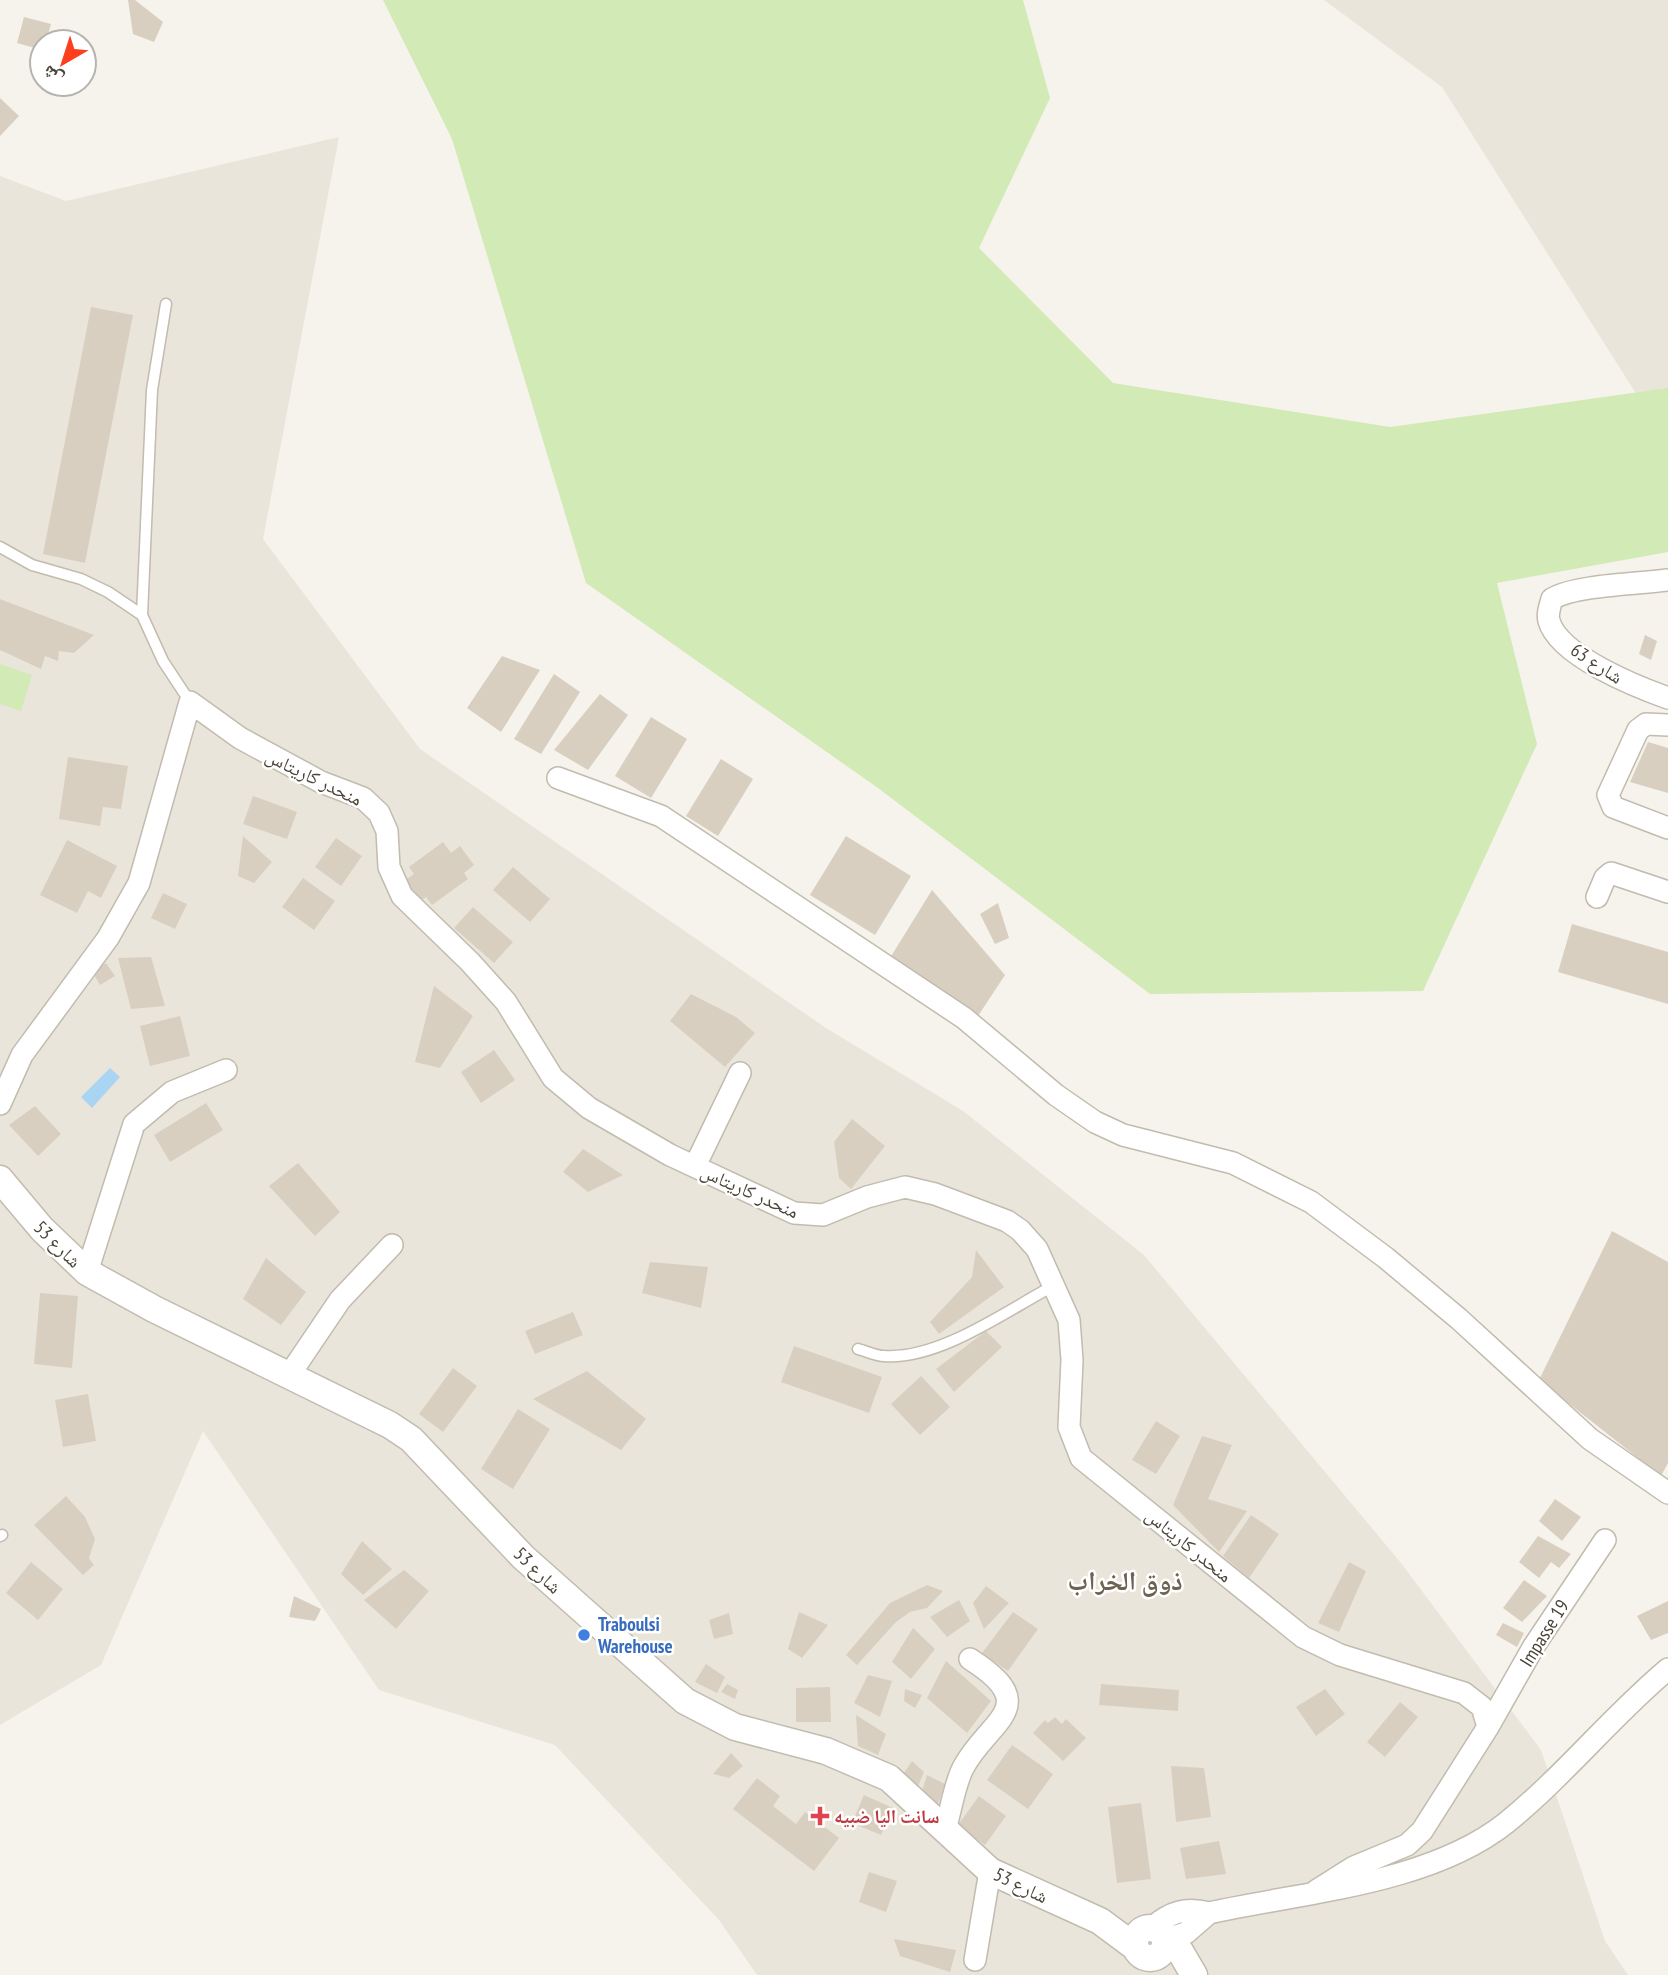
<svg xmlns="http://www.w3.org/2000/svg" width="1668" height="1975" viewBox="0 0 1668 1975" font-family="'PT Sans Narrow','Noto Naskh Arabic',sans-serif">
<style>
.residential{fill:#eae5da}
.green{fill:#d2eab5}
.water{fill:#a9d4f2}
.building{fill:#d8cfc1}
.lines{fill:none;stroke-linecap:round;stroke-linejoin:round}
.service-casing{stroke:#c2bbae;stroke-width:13}
.minor-casing{stroke:#c2bbae;stroke-width:24}
.tertiary-casing{stroke:#c2bbae;stroke-width:29}
.service{stroke:#fff;stroke-width:10}
.minor{stroke:#fff;stroke-width:21}
.tertiary{stroke:#fff;stroke-width:26}
.shop-dot{fill:#3f7fe0;stroke:#fff;stroke-width:2.5}
.health-dot{fill:#e0444e;stroke:#fff;stroke-width:2.5}
.labels{text-anchor:middle;stroke-width:5;stroke-linejoin:round;paint-order:stroke}
.street-label{font-size:19px;fill:#4b4439;stroke:#fff}
.shop-label{font-size:19px;font-weight:bold;fill:#366cbe;stroke:#fff;text-anchor:start}
.health-label{font-size:19px;font-weight:bold;fill:#be3a42;stroke:#fff;text-anchor:start}
.district-label{font-size:26px;font-weight:bold;fill:#6e6250;stroke:#fff}
</style>
<rect width="100%" height="100%" fill="#f6f3ec"/>
<!-- residential -->
<path class="residential" d="M1324 0H1668V444L1442 87Z
M339 137 263 539 420 749 826 1028 963 1111 1144 1255 1401 1563 1541 1750 1605 1941 1628 1975H757L719 1920 555 1745 379 1690 203 1431 101 1665 0 1725V176L66 201Z"/>
<!-- green -->
<path class="green" d="M383 0H1023L1050 98 979 248 1113 383 1390 427 1668 388V552L1497 583 1537 744 1423 991 1150 994 878 788 586 583 452 139Z
M0 664 32 675 21 711 0 704Z"/>
<!-- water -->
<path class="water" d="M110 1068 120 1077 92 1108 81 1097Z"/>
<!-- building -->
<path class="building" d="M128 0H135L163 22 154 42 133 34Z
M24 17 51 24 46 42H42V50L17 43Z
M0 98 19 116 0 136Z
M91 307 133 315 85 563 43 554Z
M0 599 94 635 74 653 59 651 58 661 45 656 41 669 0 650Z
M1645 635 1657 641 1651 660 1639 654Z
M502 656 540 670 501 732 467 708Z
M554 674 580 692 541 754 514 739Z
M600 694 628 715 588 770 554 750Z
M651 717 687 739 651 798 615 776Z
M1648 742 1668 748V793L1630 782Z
M68 757 128 766 121 809 103 807 100 826 59 819Z
M721 759 753 779 718 836 686 816Z
M253 796 297 812 287 839 243 824Z
M243 836 272 862 254 883 238 876Z
M846 836 911 876 875 935 810 895Z
M336 838 362 856 341 886 315 867Z
M67 840 117 866 101 898 88 891 77 913 40 895Z
M443 842 451 853 460 846 474 865 464 873 468 879 432 905 426 897 419 902 404 881 414 874 409 867Z
M513 867 550 899 530 922 493 890Z
M303 878 335 901 314 930 282 907Z
M932 890 1005 975 978 1016 890 958Z
M163 893 187 904 175 929 151 918Z
M998 903 1009 938 995 944 980 914Z
M473 907 513 942 494 963 454 928Z
M1572 924 1668 952V1004L1558 972Z
M151 957 165 1006 131 1009 118 958Z
M106 963 115 976 100 985 92 971Z
M434 986 473 1016 440 1068 415 1062Z
M691 994 736 1017 755 1033 725 1067 670 1021Z
M180 1016 190 1056 150 1066 140 1026Z
M494 1050 515 1080 481 1103 461 1072Z
M206 1103 223 1130 170 1162 154 1135Z
M35 1106 61 1134 38 1156 9 1125Z
M852 1119 885 1146 851 1189 839 1178 834 1142Z
M583 1149 623 1175 588 1192 563 1172Z
M298 1163 340 1212 315 1236 269 1186Z
M1612 1231 1668 1262V1463L1661 1476 1539 1380Z
M976 1250 1004 1287 939 1334 930 1322 972 1277Z
M266 1258 306 1292 281 1325 243 1299Z
M650 1262 708 1267 701 1308 642 1293Z
M40 1293 78 1296 72 1368 34 1364Z
M573 1312 583 1335 535 1354 525 1331Z
M986 1331 1002 1347 954 1392 936 1369Z
M794 1346 882 1377 869 1413 781 1382Z
M453 1368 477 1386 443 1432 419 1414Z
M587 1371 646 1419 621 1450 533 1399Z
M921 1376 950 1407 920 1435 891 1404Z
M88 1394 96 1441 63 1447 55 1400Z
M518 1409 550 1429 513 1489 481 1469Z
M1156 1421 1180 1436 1156 1474 1132 1460Z
M1202 1436 1232 1445 1208 1499 1247 1511 1219 1552 1173 1505Z
M66 1496 85 1517 95 1539 89 1558 94 1565 83 1575 34 1525Z
M1555 1499 1581 1517 1562 1541 1539 1521Z
M1251 1515 1279 1534 1249 1578 1223 1556Z
M1538 1536 1571 1554 1559 1568 1551 1562 1539 1578 1519 1562Z
M362 1541 392 1569 363 1595 341 1574Z
M31 1562 63 1589 38 1620 6 1593Z
M1349 1562 1366 1571 1339 1632 1318 1623Z
M404 1570 429 1591 396 1629 364 1600Z
M1524 1580 1547 1596 1522 1622 1503 1608Z
M927 1585 943 1591 927 1608 910 1612 896 1622 857 1665 846 1655 890 1603Z
M986 1586 1009 1603 984 1629 973 1603Z
M294 1596 321 1609 315 1621 289 1617Z
M959 1600 970 1621 947 1637 930 1617Z
M1668 1601V1633L1651 1640 1637 1616Z
M799 1612 828 1625 802 1658 788 1649Z
M1013 1612 1038 1629 1008 1671 982 1653Z
M729 1613 733 1634 714 1639 709 1620Z
M1503 1623 1524 1633 1517 1647 1496 1635Z
M913 1628 935 1649 911 1679 892 1662Z
M946 1661 991 1701 967 1733 927 1698Z
M706 1664 725 1677 717 1693 695 1682Z
M868 1675 892 1681 880 1717 854 1703Z
M727 1684 738 1690 735 1699 721 1692Z
M1101 1684 1179 1690 1178 1711 1099 1705Z
M830 1687 831 1722H796V1688Z
M905 1689 922 1695 915 1708 904 1701Z
M1325 1689 1345 1714 1316 1736 1296 1707Z
M1400 1702 1418 1717 1385 1757 1367 1742Z
M856 1715 886 1734 878 1755 858 1746Z
M1055 1717 1062 1724 1066 1719 1086 1738 1063 1761 1033 1733 1045 1720 1048 1723Z
M1012 1745 1053 1774 1028 1809 987 1780Z
M731 1753 743 1766 729 1778 713 1774Z
M912 1761 924 1772 916 1791 899 1780Z
M1171 1766 1204 1768 1211 1817 1176 1822Z
M927 1775 945 1784 936 1810 920 1797Z
M757 1778 780 1796 773 1806 796 1824 805 1812 839 1838 814 1871 733 1809Z
M864 1795 893 1808 881 1835 852 1823Z
M979 1796 1006 1816 985 1845 958 1825Z
M1141 1803 1151 1879 1117 1883 1108 1807Z
M1219 1841 1226 1874 1186 1879 1180 1848Z
M869 1872 897 1881 886 1912 859 1902Z
M894 1939 956 1950 950 1972 900 1956Z"/>
<g class="lines">
<defs>
<path id="service" d="M166 304 152 390 142 615 163 661 190 702
M0 547 32 565 81 579 108 592 142 615
M858 1349C866 1351 876 1356 884 1356 939 1360 1006 1311 1053 1286
M0 1536 2 1535"/>
<path id="minor" d="M1668 580C1638 584 1575 585 1552 599 1550 606 1547 614 1549 621 1559 656 1637 687 1668 698
M1668 725 1646 724 1638 730 1608 795 1613 807 1668 828
M558 778 661 816 964 1018 1056 1095 1095 1122 1123 1135 1233 1163 1311 1202 1386 1258 1459 1319 1590 1439 1668 1493
M1597 897 1605 878 1611 873 1668 892
M0 1104 22 1055 108 938 139 883 190 702 240 738 321 782 363 798 379 813 387 831 389 867 402 896 470 962 506 1002 553 1078 589 1108 670 1155 794 1213 823 1215 867 1197 905 1187 935 1194 1007 1221 1020 1230 1037 1249 1069 1320 1072 1360 1069 1427 1081 1458 1303 1637 1340 1655 1464 1693 1482 1707 1488 1727 1422 1831 1407 1845 1354 1867 1316 1891
M695 1166 740 1073
M87 1272 134 1124 172 1092 226 1070
M290 1374 340 1300 392 1245
M1488 1727 1534 1646 1605 1540
M945 1830C951 1810 954 1786 963 1768 988 1720 1045 1707 970 1659
M1153 1927C1170 1912 1186 1907 1209 1913 1303 1892 1429 1884 1506 1823 1564 1776 1611 1717 1668 1669
M1165 1939 1186 1933 1209 1913
M975 1960 990 1871"/>
<path id="tertiary" d="M0 1179 42 1229 87 1272 154 1309 390 1425 411 1439 523 1557 685 1701 735 1727 826 1751 889 1778 990 1871 1100 1921 1135 1947
M1135 1943a15 15 0 1 1 30 0a15 15 0 1 1-30 0Z
M1166 1942 1180 1951 1194 1975"/>
</defs>
<!-- service casing -->
<use href="#service" class="service-casing"/>
<!-- minor casing -->
<use href="#minor" class="minor-casing"/>
<!-- tertiary casing -->
<use href="#tertiary" class="tertiary-casing"/>
<!-- service -->
<use href="#service" class="service"/>
<!-- minor -->
<use href="#minor" class="minor"/>
<!-- tertiary -->
<use href="#tertiary" class="tertiary"/>
</g>
<!-- markers -->
<circle class="shop-dot" cx="584" cy="1635" r="7"/>
<path class="health-dot" d="M816.5 1805.5h7v7h7v7h-7v7h-7v-7h-7v-7h7z"/>
<g class="labels">
<!-- street labels -->
<g class="street-label">
<text transform="translate(1597 663) rotate(33)" y="7">شارع 63</text>
<text transform="translate(314 777) rotate(26)" y="7">منحدر كاريتاس</text>
<text transform="translate(750 1191) rotate(24)" y="7">منحدر كاريتاس</text>
<text transform="translate(58 1244) rotate(45)" y="7">شارع 53</text>
<text transform="translate(1189 1545) rotate(39)" y="7">منحدر كاريتاس</text>
<text transform="translate(538 1570) rotate(44)" y="7">شارع 53</text>
<text transform="translate(1544 1633) rotate(-58)" y="7">Impasse 19</text>
<text transform="translate(1021 1885) rotate(26)" y="7">شارع 53</text>
</g>
<!-- shop labels -->
<g class="shop-label">
<text x="598" y="1631">Traboulsi<tspan x="598" dy="22">Warehouse</tspan></text>
</g>
<!-- health labels -->
<g class="health-label">
<text x="834" y="1823">سانت اليا ضبيه</text>
</g>
<!-- district labels -->
<g class="district-label">
<text x="1125" y="1590">ذوق الخراب</text>
</g>
</g>
<!-- north arrow -->
<g transform="translate(63 63) rotate(219)"><circle r="33" fill="#ffffff" stroke="#b7b4b0" stroke-width="2"/>
<path d="M0-5L12 26L0 18L-12 26Z" fill="#fc3f1d"/>
<text y="-10" font-size="19" font-weight="bold" text-anchor="middle" fill="#4b4439">ش</text>
</g>
</svg>
